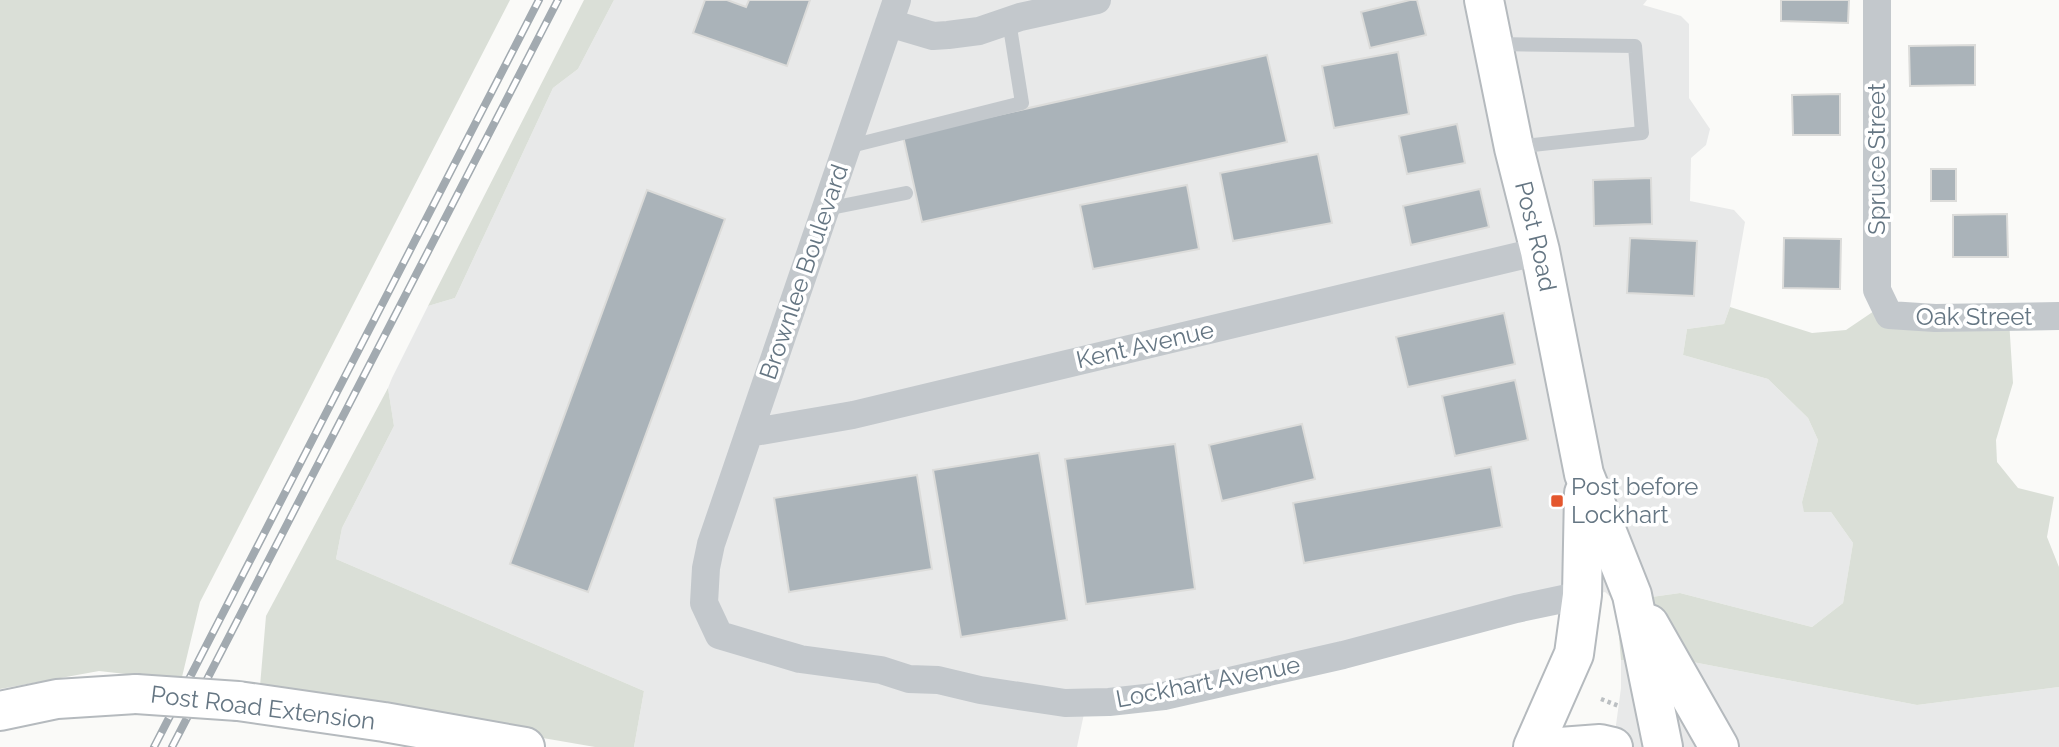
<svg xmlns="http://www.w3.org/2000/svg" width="2059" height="747" viewBox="0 0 2059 747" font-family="Raleway,sans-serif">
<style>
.built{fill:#e8e9e9}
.green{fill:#dadfd7}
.building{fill:#aab3b9;stroke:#dcdcda;stroke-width:2}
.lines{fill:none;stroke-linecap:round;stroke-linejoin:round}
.primary-casing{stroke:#b5babe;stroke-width:42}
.path{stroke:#bbbfc2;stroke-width:4.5;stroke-dasharray:3.5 3.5;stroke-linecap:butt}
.lane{stroke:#c3c8cc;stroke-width:14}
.street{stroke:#c3c8cc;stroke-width:28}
.primary{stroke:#fff;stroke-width:38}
.rail-casing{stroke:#a2aab0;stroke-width:8}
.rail{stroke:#fff;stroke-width:5;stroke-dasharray:16;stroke-linecap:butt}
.primary-bridge-casing{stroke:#b5babe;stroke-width:42;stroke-linecap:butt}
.primary-bridge{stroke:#fff;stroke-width:38}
.poi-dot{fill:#e4572e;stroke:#fff;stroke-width:2.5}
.labels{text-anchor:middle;stroke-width:7;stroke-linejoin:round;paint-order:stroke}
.street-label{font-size:24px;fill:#657683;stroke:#fff}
.poi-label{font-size:24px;fill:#657683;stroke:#fff;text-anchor:start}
</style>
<rect width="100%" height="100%" fill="#fafaf8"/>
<!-- built -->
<path class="built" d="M614 0H1647L1643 5 1681 16 1689 24V98L1710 129 1706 145 1691 158 1690 201 1734 210 1745 222 1730 307 1724 324 1687 329 1683 355 1768 379 1808 418 1818 440 1802 502 1831 512 1853 543 1843 603 1812 627 1680 593 1616 602 1605 592 1167 697 1085 709 1077 747H634L644 691 336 559 342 528 394 426 388 388 392 378 428 306 455 298 553 88 578 69Z
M1677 659 1917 705 2059 687V747H1613L1621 688V660Z"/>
<!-- green -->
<path class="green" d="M0 0H510L200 602 182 677 170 679 99 671 0 689Z
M584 0H614L578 69 553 88 455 298 428 306Z
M1730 307 1812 333 1846 330 1877 309 2009 320 2013 383 1996 440 1997 462 2018 488 2054 497 2047 537 2059 567V687L1917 705 1677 659 1621 660 1616 602 1680 593 1812 627 1843 603 1853 543 1831 512H1804L1802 502 1818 440 1808 418 1768 379 1683 355 1687 329 1724 324Z
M388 388 394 426 342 528 336 559 644 691 634 747H595L266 690 260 686 266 616Z"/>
<!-- building -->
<path class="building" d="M705 0H727L746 7 749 0H810L787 66 693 33Z
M1410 0H1417L1426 35 1370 48 1361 12Z
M1781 0H1849L1848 23 1781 21Z
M1975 45V85L1910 86 1909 46Z
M1398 52 1409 114 1334 128 1322 66Z
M1267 55 1287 142 922 222 903 136Z
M1840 94V135H1793L1792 95Z
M1457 124 1465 163 1407 174 1399 136Z
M1318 154 1332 223 1233 241 1220 173Z
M1931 169H1956V201H1931Z
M1651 178 1652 224 1594 226 1593 180Z
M1187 185 1199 249 1093 269 1080 205Z
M1480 189 1489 227 1411 245 1403 206Z
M647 190 725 219 588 592 510 564Z
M2007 214 2008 257H1953V215Z
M1630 238 1697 241 1694 296 1627 293Z
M1784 238 1841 239 1840 289 1783 288Z
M1504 313 1515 364 1408 387 1396 337Z
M1515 380 1528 440 1455 456 1442 396Z
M1302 424 1315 479 1222 501 1209 445Z
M1175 444 1195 589 1086 604 1065 459Z
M1039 453 1067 620 961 637 933 470Z
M1491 467 1502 527 1304 563 1293 503Z
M917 475 932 569 789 592 774 498Z"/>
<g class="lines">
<defs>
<g id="primary">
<path id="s1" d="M1484 0 1514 148 1540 251 1584 474 1632 595 1663 747"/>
<path d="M1649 624 1719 747"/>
<path d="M238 701 384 722 525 747"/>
<path d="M0 711 57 699 136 694"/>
<path d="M1533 747 1574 654 1582 595 1584 493"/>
<path d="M1560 747 1600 744 1613 747"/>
</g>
</defs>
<!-- primary casing -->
<use href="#primary" class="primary-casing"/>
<!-- path -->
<path class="path" d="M1601 699 1619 706"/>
<!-- lane -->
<path class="lane" d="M1496 44 1635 46 1642 133 1515 147
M847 147 1022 103 1009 21
M826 209 906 193"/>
<!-- street -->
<path class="street" d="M897 0 711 544 706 568 704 603 719 635 800 659 881 670 909 679 938 680 980 690 1065 703 1109 702 1164 696 1343 655 1516 609 1582 595
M1877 0V290L1889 315 1935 318 2059 316
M889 23 933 36 948 35 979 31 1020 17 1097 0
M749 433 853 415 1540 251"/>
<!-- primary -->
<use href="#primary" class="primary"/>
<defs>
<path id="rail" d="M154 747 539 0
M172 747 558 0"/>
</defs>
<!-- rail casing -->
<use href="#rail" class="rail-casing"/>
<!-- rail -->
<use href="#rail" class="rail"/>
<defs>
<path id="primary-bridge" d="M136 694 238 701"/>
</defs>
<!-- primary-bridge casing -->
<use href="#primary-bridge" class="primary-bridge-casing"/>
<!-- primary-bridge -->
<use href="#primary-bridge" class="primary-bridge"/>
</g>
<!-- markers -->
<rect class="poi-dot" x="1550" y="494" width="14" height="14" rx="3.5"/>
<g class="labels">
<!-- street labels -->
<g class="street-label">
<text transform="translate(1877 159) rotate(-90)" y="8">Spruce Street</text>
<text dy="8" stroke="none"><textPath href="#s1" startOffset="242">Post Road</textPath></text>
<text transform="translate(804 272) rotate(-71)" y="8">Brownlee Boulevard</text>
<text x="1974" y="325">Oak Street</text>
<text transform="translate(1145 345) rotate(-13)" y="8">Kent Avenue</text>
<text transform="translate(1208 682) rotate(-11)" y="8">Lockhart Avenue</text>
<text transform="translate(263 708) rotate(7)" y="8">Post Road Extension</text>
</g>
<!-- poi labels -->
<g class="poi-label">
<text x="1571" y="495">Post before<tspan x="1571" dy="28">Lockhart</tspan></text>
</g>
</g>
</svg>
